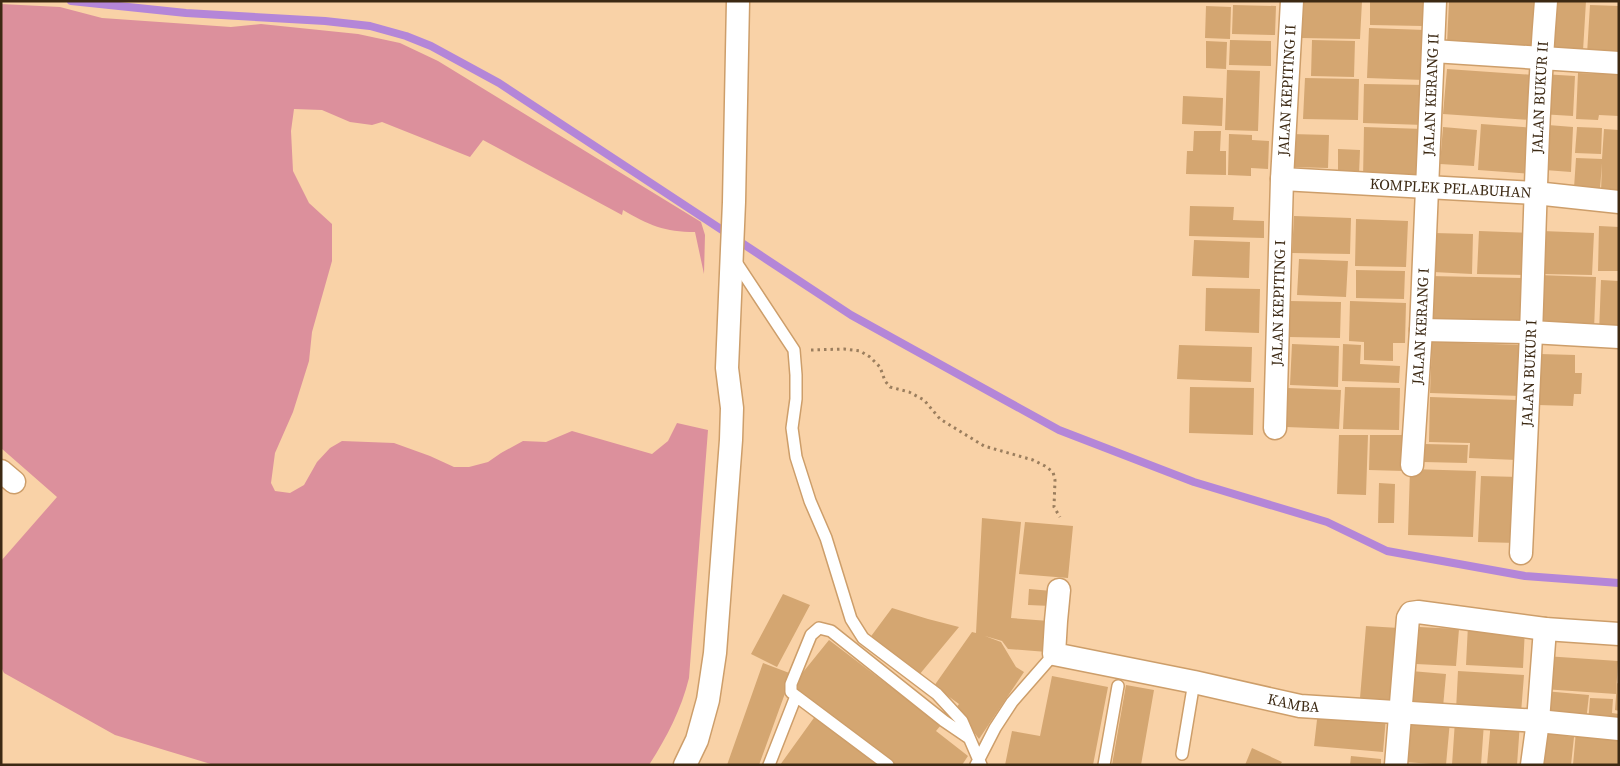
<svg xmlns="http://www.w3.org/2000/svg" width="1620" height="766" viewBox="0 0 1620 766" font-family="'Source Serif 4',serif">
<style>
.green{fill:#dc909c}
.lines{fill:none;stroke-linecap:round;stroke-linejoin:round}
.stream{stroke:#b486d8;stroke-width:8}
.building{fill:#d4a671}
.lane-casing{stroke:#cd9e6a;stroke-width:14}
.street-casing{stroke:#cd9e6a;stroke-width:25}
.path{stroke:#9b7e5e;stroke-width:3;stroke-dasharray:2.5 4;stroke-linecap:butt}
.lane{stroke:#fff;stroke-width:11}
.street{stroke:#fff;stroke-width:22}
.labels{text-anchor:middle;stroke-width:4.5;stroke-linejoin:round;paint-order:stroke}
.street-label{font-size:15px;fill:#3c2913;stroke:#f9d2a7}
</style>
<rect width="100%" height="100%" fill="#f9d2a7"/>
<!-- green -->
<path class="green" d="M1 4 60 7 102 18 231 27 261 24 358 34 400 43 438 61 701 222 705 235 704 274 695 232C665 232 648 225 623 210L622 215 483 140 470 157 382 122 372 125 350 122 322 110 294 109 291 131 293 171 309 203 332 224V261L312 332 309 361 293 412 275 453 271 483 275 491 290 493 304 485 317 462 330 448 342 441 394 443 430 456 454 467H469L488 462 501 453 523 441 546 442 572 431 652 454 668 441 677 423 708 430 689 678C681 710 667 737 649 765H214L115 735 4 673 1 667V561L57 497 1 448Z"/>
<g class="lines">
<!-- stream -->
<path class="stream" d="M71 1 186 13 325 21 370 26 406 36 431 46 499 83 851 315 1059 430 1194 482 1327 522 1387 551 1525 576 1619 583"/>
</g>
<!-- building -->
<path class="building" d="M1302 1H1362L1360 39 1301 38Z
M1370 1H1424L1423 26 1370 25Z
M1449 1H1535L1532 50 1447 44Z
M1549 1H1586L1583 51 1546 49Z
M1233 5 1276 6 1275 35 1232 34Z
M1590 5 1619 6V56L1587 54Z
M1206 6 1231 7 1230 39 1205 38Z
M1369 28 1425 30 1424 80 1367 78Z
M1230 40 1271 41V66L1229 65Z
M1312 40 1355 41 1354 77 1311 76Z
M1206 41 1227 42 1226 69 1206 68Z
M1447 69 1534 75 1530 120 1443 114Z
M1227 70 1260 71 1258 131 1225 130Z
M1602 72 1619 73V116L1599 115 1598 120 1576 119 1578 73 1601 74Z
M1542 74 1575 76 1573 116 1540 114Z
M1305 78 1359 79 1358 120 1303 119Z
M1364 84 1425 85 1424 125 1363 123Z
M1183 96 1223 98 1222 126 1182 124Z
M1481 124 1536 128 1533 174 1478 170Z
M1548 125 1573 127 1571 172 1545 170Z
M1364 127 1423 129 1421 180 1363 179Z
M1443 127 1477 130 1474 166 1440 164Z
M1577 127 1602 128 1601 154 1575 153Z
M1604 129 1619 130V193L1601 192 1602 163 1600 189 1574 188 1576 158 1602 159Z
M1194 131H1221L1220 151H1226V175L1186 174 1187 151H1193Z
M1229 134 1252 135V140L1269 141 1268 169 1251 168V176L1228 175Z
M1291 134 1329 135 1328 168 1289 167Z
M1338 149 1360 150 1359 174 1338 173Z
M1190 206 1234 207 1233 220 1264 221V238L1189 236Z
M1294 216 1351 218 1350 254 1292 253Z
M1356 219 1408 221 1406 267 1355 266Z
M1599 226 1619 227V271H1598Z
M1479 231 1530 233 1529 275 1477 274Z
M1542 231 1594 233 1592 275 1541 274Z
M1434 233 1473 234 1472 274 1433 272Z
M1194 240 1250 242 1249 278 1192 276Z
M1299 259 1348 261 1346 297 1297 295Z
M1356 270 1405 271 1404 299 1356 298Z
M1538 275 1596 277 1594 330 1536 328Z
M1430 276 1522 278 1520 329 1428 326Z
M1601 280 1619 281V334L1599 333Z
M1206 288 1260 289 1259 333 1205 331Z
M1290 301 1341 302 1340 338 1289 337Z
M1350 301 1406 303 1405 343H1393V361L1364 360V342L1349 341Z
M1432 342 1523 345 1521 396 1430 393Z
M1292 344 1339 346 1338 387 1290 385Z
M1343 344 1361 345 1360 364 1400 366 1399 383 1342 381Z
M1179 345 1252 347 1251 382 1177 379Z
M1540 354 1575 355V373H1582L1581 394H1574L1573 406 1538 405Z
M1190 387 1254 388 1253 435 1189 433Z
M1345 387 1400 388 1399 430 1343 429Z
M1287 388 1341 390 1339 429 1286 427Z
M1430 397 1518 400 1517 460 1469 458 1470 443 1429 442Z
M1339 435H1368L1366 495 1337 494Z
M1370 435H1405L1404 471 1369 470Z
M1424 444 1468 445 1467 463 1423 462Z
M1410 469 1476 471 1473 537 1408 535Z
M1481 476 1519 477 1517 543 1478 542Z
M1379 483 1395 484 1394 523H1378Z
M982 518 1021 522 1011 618 1049 621 1047 652 1008 649 1002 641 985 636 1001 642 1016 667 1024 672 979 739 956 708 959 704 934 686 972 632 976 633Z
M1025 522 1073 526 1068 578 1019 574Z
M1029 589 1052 591 1051 606 1028 605Z
M783 594 810 605 777 667 751 654Z
M892 608 928 619 959 627 919 675 869 639Z
M1468 625 1525 628 1523 668 1466 665Z
M1366 626 1399 628 1393 700 1360 698Z
M1419 627 1459 629 1456 666 1416 664Z
M829 640 941 725 936 731 968 756 962 765H894L791 687Z
M1545 656 1618 661 1616 694 1543 689Z
M763 663 792 674 759 765H727Z
M1411 671 1446 674 1443 707 1408 704Z
M1458 671 1524 675 1521 713 1456 710Z
M1052 676 1108 687 1093 765H1005L1012 731 1040 736Z
M1617 683 1619 684V711L1615 710Z
M1126 685 1154 690 1141 765H1112Z
M1544 691 1589 695 1586 721 1542 717Z
M1590 698 1613 699 1612 713 1619 714V726L1588 724Z
M1318 711 1386 717 1383 752 1314 746Z
M816 715 881 765H780Z
M1408 718 1450 721 1446 765 1405 762Z
M1455 721 1484 723 1481 765H1452Z
M1491 721 1520 723 1517 765H1487Z
M1540 725 1567 727 1566 736 1574 737 1571 765H1537Z
M1576 731 1619 734V765H1573Z
M1252 748 1282 762 1280 765H1245Z
M1351 756 1381 759V765H1350Z"/>
<g class="lines">
<defs>
<path id="lane" d="M734 259 794 350 796 375V399L792 428 796 457 810 501 826 538 851 619 863 638 937 694 962 721 981 765
M796 696 791 692V684L811 635 819 628 831 631 944 721 969 738
M1182 754 1194 682
M769 765 796 696 888 765
M976 765 995 728 1012 702 1054 654
M1104 765 1118 686"/>
<g id="street">
<path d="M1433 51 1619 63"/>
<path id="s1" d="M1282 179 1535 193 1619 202"/>
<path d="M1421 330 1531 332 1619 337"/>
<path id="s2" d="M1275 428 1282 179 1292 1"/>
<path id="s3" d="M1412 465 1421 330 1435 1"/>
<path d="M1 471 14 482"/>
<path id="s4" d="M1521 553C1524 480 1528 407 1531 334 1535 223 1537 112 1546 1"/>
<path id="s5" d="M1059 590 1056 621 1054 654 1194 682 1300 706 1538 721 1619 729"/>
<path d="M685 765 697 740 708 700 715 653 731 440 732 408 727 368 734 202 738 1"/>
<path d="M1396 765 1408 618 1411 613 1418 612 1545 629 1619 634"/>
<path d="M1532 765 1538 721 1545 629"/>
</g>
</defs>
<!-- lane casing -->
<use href="#lane" class="lane-casing"/>
<!-- street casing -->
<use href="#street" class="street-casing"/>
<!-- path -->
<path class="path" d="M811 350 844 349 860 351 870 357 880 367 885 381 890 387 909 392 924 400 940 419 984 446 1033 460 1045 466 1053 472 1055 480 1054 507 1060 517"/>
<!-- lane -->
<use href="#lane" class="lane"/>
<!-- street -->
<use href="#street" class="street"/>
</g>
<g class="labels">
<!-- street labels -->
<g class="street-label">
<text dy="5" stroke="none"><textPath href="#s2" startOffset="338">JALAN KEPITING II</textPath></text>
<text dy="5" stroke="none"><textPath href="#s3" startOffset="371">JALAN KERANG II</textPath></text>
<text dy="5" stroke="none"><textPath href="#s4" startOffset="456">JALAN BUKUR II</textPath></text>
<text dy="5" stroke="none"><textPath href="#s1" startOffset="169">KOMPLEK PELABUHAN</textPath></text>
<text dy="5" stroke="none"><textPath href="#s2" startOffset="125">JALAN KEPITING I</textPath></text>
<text dy="5" stroke="none"><textPath href="#s3" startOffset="139">JALAN KERANG I</textPath></text>
<text dy="5" stroke="none"><textPath href="#s4" startOffset="180">JALAN BUKUR I</textPath></text>
<text dy="5" stroke="none"><textPath href="#s5" startOffset="309">KAMBA</textPath></text>
</g>
</g>
<!-- border -->
<rect width="1620" height="766" fill="none" stroke="#3c2913" stroke-width="5"/>
</svg>
